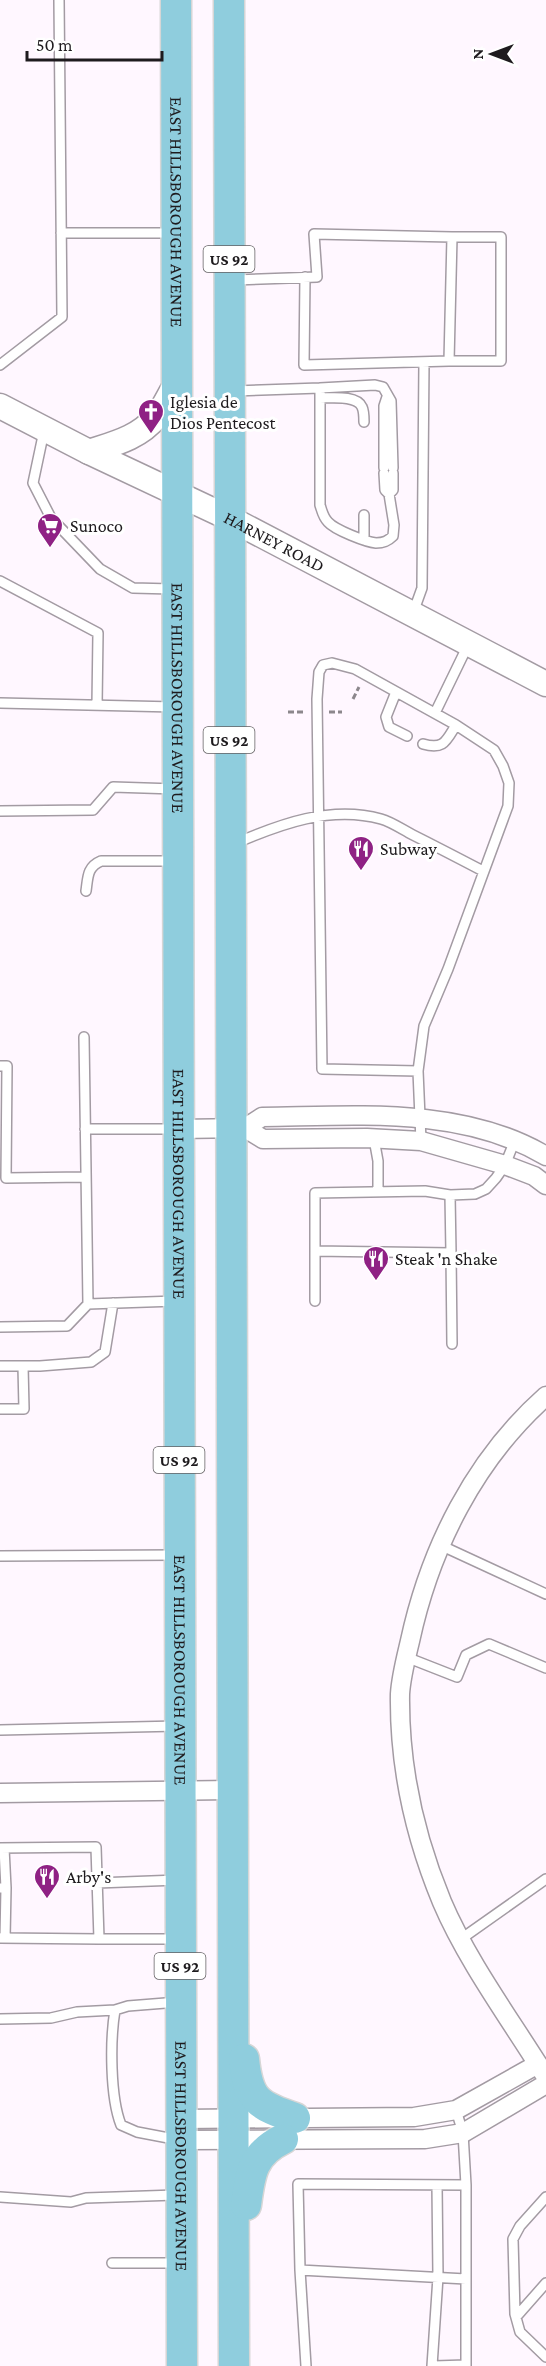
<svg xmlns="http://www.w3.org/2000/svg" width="546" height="2366" viewBox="0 0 546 2366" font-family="'Crimson Pro',serif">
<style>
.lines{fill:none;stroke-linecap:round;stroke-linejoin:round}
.service-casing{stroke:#a39ba3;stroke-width:12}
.minor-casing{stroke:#a39ba3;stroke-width:21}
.tertiary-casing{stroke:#a39ba3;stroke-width:27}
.primary-casing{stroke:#d6d6d6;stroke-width:33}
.path{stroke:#8c878c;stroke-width:3;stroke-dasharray:6 3;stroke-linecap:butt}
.service{stroke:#fff;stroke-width:9}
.minor{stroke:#fff;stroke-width:18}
.tertiary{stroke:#fff;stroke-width:24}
.primary{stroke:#8fcddd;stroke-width:30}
.labels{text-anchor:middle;stroke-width:6;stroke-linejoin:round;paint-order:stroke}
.shield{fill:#fff;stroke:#625f62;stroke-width:1.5}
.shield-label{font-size:16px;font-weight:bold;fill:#1e1b1e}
.street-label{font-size:18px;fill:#1e1b1e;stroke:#fff}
.poi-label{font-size:18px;fill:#1e1b1e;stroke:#fff;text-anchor:start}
</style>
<rect width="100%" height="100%" fill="#fff7ff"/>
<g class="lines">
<defs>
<path id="service" d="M61 233H173
M234 280 317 277 314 234 452 237 449 361 304 365 305 277
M449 361H501V237H452
M0 365 62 317 59 0
M320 388 375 385 383 387 391 401 393 468
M234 391 320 388V505C322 511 323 517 328 522 335 530 366 542 376 543 384 543 388 541 393 536L394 525 389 494 393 490V473
M320 398C332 398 357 395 362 407 364 411 364 418 364 422
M44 431 33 483 51 518 100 569 133 588 172 589
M384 468V406L387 397
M384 473 385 490 389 494
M364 540V515
M0 581 98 633 97 705
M413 613 422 588 424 362
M396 692 386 717 389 727 407 736
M0 703 175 707
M435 713 468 645
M423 744C444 750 446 741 456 725
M0 811 93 810 113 787 175 789
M234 844C280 824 331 805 381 819 392 822 403 830 413 835 437 847 460 859 483 871
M86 891C88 877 87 867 101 861H175
M84 1037 88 1304 176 1301
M0 1066H7L6 1178 86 1177
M418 1071 424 1026 448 969 508 806 509 783 503 766 494 750 456 725 355 669 332 663 323 665 319 672 317 699 322 1069 418 1071 421 1141
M85 1129H173
M374 1139 378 1161V1191
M315 1251 451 1253 450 1195
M451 1253 452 1344
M315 1301V1193L425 1191 450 1195 475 1194 486 1189 496 1178 505 1165 515 1140
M0 1327 67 1326 88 1304
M0 1366H40L91 1362 105 1352 113 1303
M0 1409H24L23 1366
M440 1545 546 1594
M0 1556 177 1555
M406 1657 457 1677 466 1655 489 1644 546 1668
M0 1730 178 1726
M0 1848 96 1847 99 1939 0 1938
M97 1883 178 1880
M0 1888H6L4 1848
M5 1938 6 1888
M99 1939H177
M461 1939 546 1879
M178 2002 128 2006 115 2010C110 2040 110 2097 121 2125L137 2132 179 2140
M0 2019 51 2018 77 2012 115 2010
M456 2110 463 2133 466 2185V2366
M466 2185 298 2184 300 2270 466 2279
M0 2197 71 2202 86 2198 176 2195
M546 2197 520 2226 513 2239 515 2314 520 2332 546 2357
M112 2263H179
M300 2270 306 2366
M516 2317 546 2283
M432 2366 438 2277 437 2185
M434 2366 466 2365"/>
<path id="minor" d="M245 1128 263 1139 367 1138 421 1141 505 1165 534 1176 546 1185
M179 1129 245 1128 262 1117C357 1116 462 1106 546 1156
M546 1396C475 1459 430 1548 410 1641 406 1658 401 1677 400 1694 399 1765 415 1837 442 1902 467 1961 512 2022 546 2077
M0 1793 231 1790
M182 2119 414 2117 456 2110 538 2064
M182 2140 425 2139 463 2133 546 2084"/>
<g id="tertiary">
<path id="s1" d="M0 406 89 452 229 518 546 684"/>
<path d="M89 452C113 444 139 438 156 417 164 408 169 395 176 384"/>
</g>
<g id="primary">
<path id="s2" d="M176 0 182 2366"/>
<path d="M229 0 234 2366"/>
<path d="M244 2059C248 2100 258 2106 295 2118"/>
<path d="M246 2205C250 2174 252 2154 283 2139"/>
</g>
</defs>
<!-- service casing -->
<use href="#service" class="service-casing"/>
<!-- minor casing -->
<use href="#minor" class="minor-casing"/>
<!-- tertiary casing -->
<use href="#tertiary" class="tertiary-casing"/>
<!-- primary casing -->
<use href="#primary" class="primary-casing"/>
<!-- path -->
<path class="path" d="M353 699 359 687
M288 712H304
M329 712H342"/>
<!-- service -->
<use href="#service" class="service"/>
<!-- minor -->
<use href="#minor" class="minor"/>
<!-- tertiary -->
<use href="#tertiary" class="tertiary"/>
<!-- primary -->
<use href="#primary" class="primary"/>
</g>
<!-- icons -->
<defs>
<symbol id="church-pin" viewBox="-11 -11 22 30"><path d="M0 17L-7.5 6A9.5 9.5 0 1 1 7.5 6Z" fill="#8f2184" stroke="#fff"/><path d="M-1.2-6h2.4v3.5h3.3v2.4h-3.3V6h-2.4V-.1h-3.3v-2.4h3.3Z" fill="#fff"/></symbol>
<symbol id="supermarket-pin" viewBox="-11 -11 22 30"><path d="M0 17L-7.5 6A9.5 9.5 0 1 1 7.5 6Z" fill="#8f2184" stroke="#fff"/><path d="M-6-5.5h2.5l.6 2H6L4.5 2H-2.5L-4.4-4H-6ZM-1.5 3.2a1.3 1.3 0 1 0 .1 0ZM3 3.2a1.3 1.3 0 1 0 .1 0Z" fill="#fff"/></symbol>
<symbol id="restaurant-pin" viewBox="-11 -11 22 30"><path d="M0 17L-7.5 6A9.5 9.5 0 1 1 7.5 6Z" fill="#8f2184" stroke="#fff"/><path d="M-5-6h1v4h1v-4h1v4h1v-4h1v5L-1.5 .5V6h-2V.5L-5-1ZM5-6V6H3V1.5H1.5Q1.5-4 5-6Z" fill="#fff"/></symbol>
</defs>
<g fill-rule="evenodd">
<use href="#church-pin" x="136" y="397" width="30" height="40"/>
<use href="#supermarket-pin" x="35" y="511" width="30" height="40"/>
<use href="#restaurant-pin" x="346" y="834" width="30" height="40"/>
<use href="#restaurant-pin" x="361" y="1244" width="30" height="40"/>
<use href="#restaurant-pin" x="32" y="1862" width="30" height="40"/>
</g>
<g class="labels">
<!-- shield labels -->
<g class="shield">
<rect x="203.5" y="246" width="51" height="26" rx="4.5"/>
<rect x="203.5" y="727" width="51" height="26" rx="4.5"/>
<rect x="153.5" y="1447" width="51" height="26" rx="4.5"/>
<rect x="154.5" y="1953" width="51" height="26" rx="4.5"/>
</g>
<g class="shield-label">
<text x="229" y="265">US 92</text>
<text x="229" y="746">US 92</text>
<text x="179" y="1466">US 92</text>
<text x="180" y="1972">US 92</text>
</g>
<!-- street labels -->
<g class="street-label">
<text dy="6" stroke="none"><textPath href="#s2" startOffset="212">EAST HILLSBOROUGH AVENUE</textPath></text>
<text dy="6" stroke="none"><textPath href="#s1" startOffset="306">HARNEY ROAD</textPath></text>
<text dy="6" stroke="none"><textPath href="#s2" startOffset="698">EAST HILLSBOROUGH AVENUE</textPath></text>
<text dy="6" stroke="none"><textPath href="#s2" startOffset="1184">EAST HILLSBOROUGH AVENUE</textPath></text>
<text dy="6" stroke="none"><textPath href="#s2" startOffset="1670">EAST HILLSBOROUGH AVENUE</textPath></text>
<text dy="6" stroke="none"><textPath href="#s2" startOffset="2156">EAST HILLSBOROUGH AVENUE</textPath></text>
</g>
<!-- poi labels -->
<g class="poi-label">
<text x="170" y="408">Iglesia de<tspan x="170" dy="21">Dios Pentecost</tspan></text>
<text x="70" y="532">Sunoco</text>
<text x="380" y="855">Subway</text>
<text x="395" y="1265">Steak 'n Shake</text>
<text x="66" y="1883">Arby's</text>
</g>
</g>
<!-- north arrow -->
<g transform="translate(492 54) rotate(270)" stroke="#ffffff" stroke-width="4.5" paint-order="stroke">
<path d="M0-4.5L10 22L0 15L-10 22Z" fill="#1e1b1e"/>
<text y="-9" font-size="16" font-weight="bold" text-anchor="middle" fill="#1e1b1e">N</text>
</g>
<!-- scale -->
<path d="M27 51v9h135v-9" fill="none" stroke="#1e1b1e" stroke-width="3"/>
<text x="36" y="51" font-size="18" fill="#1e1b1e" stroke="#ffffff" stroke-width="4.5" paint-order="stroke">50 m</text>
</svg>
